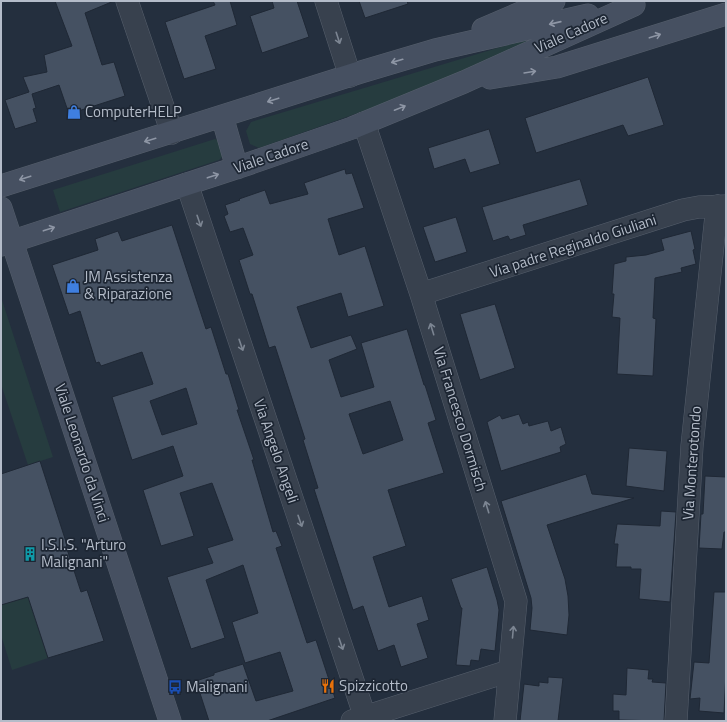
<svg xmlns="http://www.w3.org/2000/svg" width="727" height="722" viewBox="0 0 727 722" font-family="'Titillium Web',sans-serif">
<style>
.green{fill:#263c3f}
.building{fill:#455162;stroke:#1f2835;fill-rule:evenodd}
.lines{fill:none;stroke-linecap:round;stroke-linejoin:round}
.street-casing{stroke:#565f6c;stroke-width:23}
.secondary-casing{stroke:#565f6c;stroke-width:23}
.street{stroke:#38414e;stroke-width:22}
.secondary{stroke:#465061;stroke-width:22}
.oneway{stroke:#8e96a5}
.oneway2{stroke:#7c8592}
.labels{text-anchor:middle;stroke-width:3.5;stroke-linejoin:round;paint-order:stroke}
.street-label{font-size:15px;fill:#b4bcc9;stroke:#1d2633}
.poi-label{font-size:15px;fill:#b4bcc9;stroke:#1d2633;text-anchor:start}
</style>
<rect width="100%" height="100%" fill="#242f3e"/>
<!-- green -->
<path class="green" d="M554 31 400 98 259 148 250 144 246 131 251 122Z
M215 139 223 143 226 153 219 160 60 212 53 190Z
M1 297 53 457 28 465 1 384Z
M28 597 48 658 12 670 1 635V605Z"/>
<!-- building -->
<path class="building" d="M55 1H114L85 13 102 65 114 62 125 96 69 114 59 85 32 94 36 108 33 109 37 122 15 129 5 100 29 92 23 77 47 72 44 55 72 46Z
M213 1H230L237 25 205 36 216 69 184 79 165 22 215 5Z
M272 1H297L309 37 262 53 250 16 274 8Z
M359 1H407L408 4 365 18Z
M648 77 664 125 628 136 623 125 536 153 525 118Z
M489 129 500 164 470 173 465 159 434 169 428 148Z
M345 169 346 174 352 173 364 208 328 219 339 255 365 246 384 306 348 317 341 293 297 307 311 348 351 335 357 349 329 360 341 397 374 387 361 343 407 329 424 385H425L436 420 428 423 444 473 388 490 406 546 373 557 389 607 422 596 429 620 417 624 428 658 401 667 394 645 378 651 363 606 353 610 314 489 318 488 303 440 305 439 275 346 269 348 252 294H250L239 260 253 255 243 228 230 232 224 216 228 214 225 205 240 200 239 199 265 190 270 204 308 194 304 183ZM390 401 403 440 363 454 349 414Z
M580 179 588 205 523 225 526 235 510 240 508 236 493 241 482 207Z
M456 217 467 252 435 262 423 227Z
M172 225 206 329 211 327 226 374H228L239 410H237L254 460H252L273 532 276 531 282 546 276 548 307 643 316 640 335 698 267 721H209L196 681 214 675V673L243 664 256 701 293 691 280 652 245 663 232 622 258 613 243 565 206 580 225 638 191 649 167 577 213 563 207 548 233 540 212 483 180 493 194 536 161 546 143 490 183 476 173 446 132 460 112 397 153 384 142 352 101 366 99 362 96 363 80 311 69 315 52 265 98 250 95 239 118 231 122 241ZM186 388 197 424 162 435 150 401Z
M691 231 695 249 693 250 696 264 681 268 682 272 655 278 653 318 656 319 653 376 617 374 620 318 612 317 614 294H612L614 264 626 261V257L646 255 664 250 661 239Z
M495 304 515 368 480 380 460 314Z
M519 414 523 424 528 422 529 426 548 421 551 431 561 427 566 444 560 447 561 452 501 471 487 422 500 415 502 419Z
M629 448 667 451 664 491 626 486Z
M40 461 67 545 66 546 81 592 87 590 104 641 48 658 28 597 1 605V474Z
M586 474 592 494 634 498 547 525 565 579 568 596 569 615 567 635 530 630 532 608 531 598 501 501Z
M705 476 726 477V532H724L722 549 699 548 701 514H703Z
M661 511 676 512 670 602 639 599 641 569H631V567H616L618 544H614L617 524 660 526Z
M487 567 497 600 499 610 495 651 481 649 479 661 471 660 470 666 456 665 462 608H461L451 579Z
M714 592H726V672L724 713 699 711 700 698 690 699 694 662 709 663Z
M627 668 649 670 648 679H653L652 682 666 683 664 721 619 720V711H613V694L626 695Z
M548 677 563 678 558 721H520L524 684 539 686V682L548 683Z"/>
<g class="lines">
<defs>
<path id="street" d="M127 1 172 133
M326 1 350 76
M364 123 421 294 516 601 505 721
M187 184 365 717
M421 294 683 210 699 207 726 206
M352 721 509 671
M676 721 692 446 717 206"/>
<path id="secondary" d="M483 29 532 8 554 1
M490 78 557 67 726 14
M222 116 237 168
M1 186 361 72 435 50 588 15
M1 208 170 721
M1 245 248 164 352 128 464 82 634 5"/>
</defs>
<!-- street casing -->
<use href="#street" class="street-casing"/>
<!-- secondary casing -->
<use href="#secondary" class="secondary-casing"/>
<!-- street -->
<use href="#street" class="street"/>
<!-- secondary -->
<use href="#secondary" class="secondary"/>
</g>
<!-- one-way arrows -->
<defs><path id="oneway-shaft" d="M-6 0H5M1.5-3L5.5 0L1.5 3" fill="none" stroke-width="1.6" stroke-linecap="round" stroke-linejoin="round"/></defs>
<g class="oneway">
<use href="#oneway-shaft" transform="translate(555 23) rotate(167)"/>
<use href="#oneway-shaft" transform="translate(655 36) rotate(-18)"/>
<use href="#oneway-shaft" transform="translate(397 61) rotate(164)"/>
<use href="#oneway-shaft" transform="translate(530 72) rotate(-9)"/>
<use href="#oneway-shaft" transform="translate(273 100) rotate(162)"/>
<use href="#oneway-shaft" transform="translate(400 108) rotate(-22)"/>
<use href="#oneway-shaft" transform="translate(150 140) rotate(163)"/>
<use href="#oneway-shaft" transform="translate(213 176) rotate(-18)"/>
<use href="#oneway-shaft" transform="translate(25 178) rotate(162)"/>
<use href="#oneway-shaft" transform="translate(49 229) rotate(-18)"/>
</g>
<g class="oneway2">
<use href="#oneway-shaft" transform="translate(338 38) rotate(72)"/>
<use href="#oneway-shaft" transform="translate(199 221) rotate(71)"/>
<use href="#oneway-shaft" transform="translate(432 329) rotate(-107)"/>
<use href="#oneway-shaft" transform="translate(241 345) rotate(71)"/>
<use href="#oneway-shaft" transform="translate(487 507) rotate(-107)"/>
<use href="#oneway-shaft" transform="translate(300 521) rotate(71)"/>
<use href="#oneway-shaft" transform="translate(513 632) rotate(-85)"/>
<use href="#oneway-shaft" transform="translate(341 644) rotate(71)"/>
</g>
<!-- icons -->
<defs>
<symbol id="shop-bare" viewBox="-9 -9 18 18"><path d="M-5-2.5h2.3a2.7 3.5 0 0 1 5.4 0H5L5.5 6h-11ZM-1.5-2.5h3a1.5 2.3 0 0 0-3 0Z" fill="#3f7fe0" stroke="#1d2633" stroke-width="2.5" paint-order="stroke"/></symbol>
<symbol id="building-bare" viewBox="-9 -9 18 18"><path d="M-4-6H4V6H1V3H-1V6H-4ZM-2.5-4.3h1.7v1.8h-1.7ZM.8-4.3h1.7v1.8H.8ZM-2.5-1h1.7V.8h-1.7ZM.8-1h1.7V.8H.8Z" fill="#0f9aa8" stroke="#1d2633" stroke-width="2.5" paint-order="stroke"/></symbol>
<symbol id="restaurant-bare" viewBox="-9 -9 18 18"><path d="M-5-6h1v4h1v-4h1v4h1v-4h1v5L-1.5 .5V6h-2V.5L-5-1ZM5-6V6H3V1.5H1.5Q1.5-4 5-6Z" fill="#e8710a" stroke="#1d2633" stroke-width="2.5" paint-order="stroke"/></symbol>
<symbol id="bus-bare" viewBox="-9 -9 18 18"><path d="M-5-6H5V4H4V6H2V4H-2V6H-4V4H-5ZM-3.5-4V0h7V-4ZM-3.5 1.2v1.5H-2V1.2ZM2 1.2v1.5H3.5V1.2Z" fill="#1a4fb4" stroke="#1d2633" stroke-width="2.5" paint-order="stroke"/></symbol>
</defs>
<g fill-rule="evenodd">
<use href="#shop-bare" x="64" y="102" width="20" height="20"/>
<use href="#shop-bare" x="63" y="276" width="20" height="20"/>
<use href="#building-bare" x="20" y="544" width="20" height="20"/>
<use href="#restaurant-bare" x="318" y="676" width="20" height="20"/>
<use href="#bus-bare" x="165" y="677" width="20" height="20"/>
</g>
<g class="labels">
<!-- street labels -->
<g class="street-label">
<text transform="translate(571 33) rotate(-24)" y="5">Viale Cadore</text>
<text transform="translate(271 156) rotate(-19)" y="5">Viale Cadore</text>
<text transform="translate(573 246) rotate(-18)" y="5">Via padre Reginaldo Giuliani</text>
<text transform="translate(460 419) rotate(73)" y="5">Via Francesco Dormisch</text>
<text transform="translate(276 451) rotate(71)" y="5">Via Angelo Angeli</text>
<text transform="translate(82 453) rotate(72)" y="5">Viale Leonardo da Vinci</text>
<text transform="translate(692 463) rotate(-86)" y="5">Via Monterotondo</text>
</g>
<!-- poi labels -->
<g class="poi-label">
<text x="85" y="117">ComputerHELP</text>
<text x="84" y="282">JM Assistenza<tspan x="84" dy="17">&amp; Riparazione</tspan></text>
<text x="41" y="550">I.S.I.S. "Arturo<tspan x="41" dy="17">Malignani"</tspan></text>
<text x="339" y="691">Spizzicotto</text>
<text x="186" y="692">Malignani</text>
</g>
</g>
<!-- border -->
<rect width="727" height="722" fill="none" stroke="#b4bcc9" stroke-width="4"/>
</svg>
